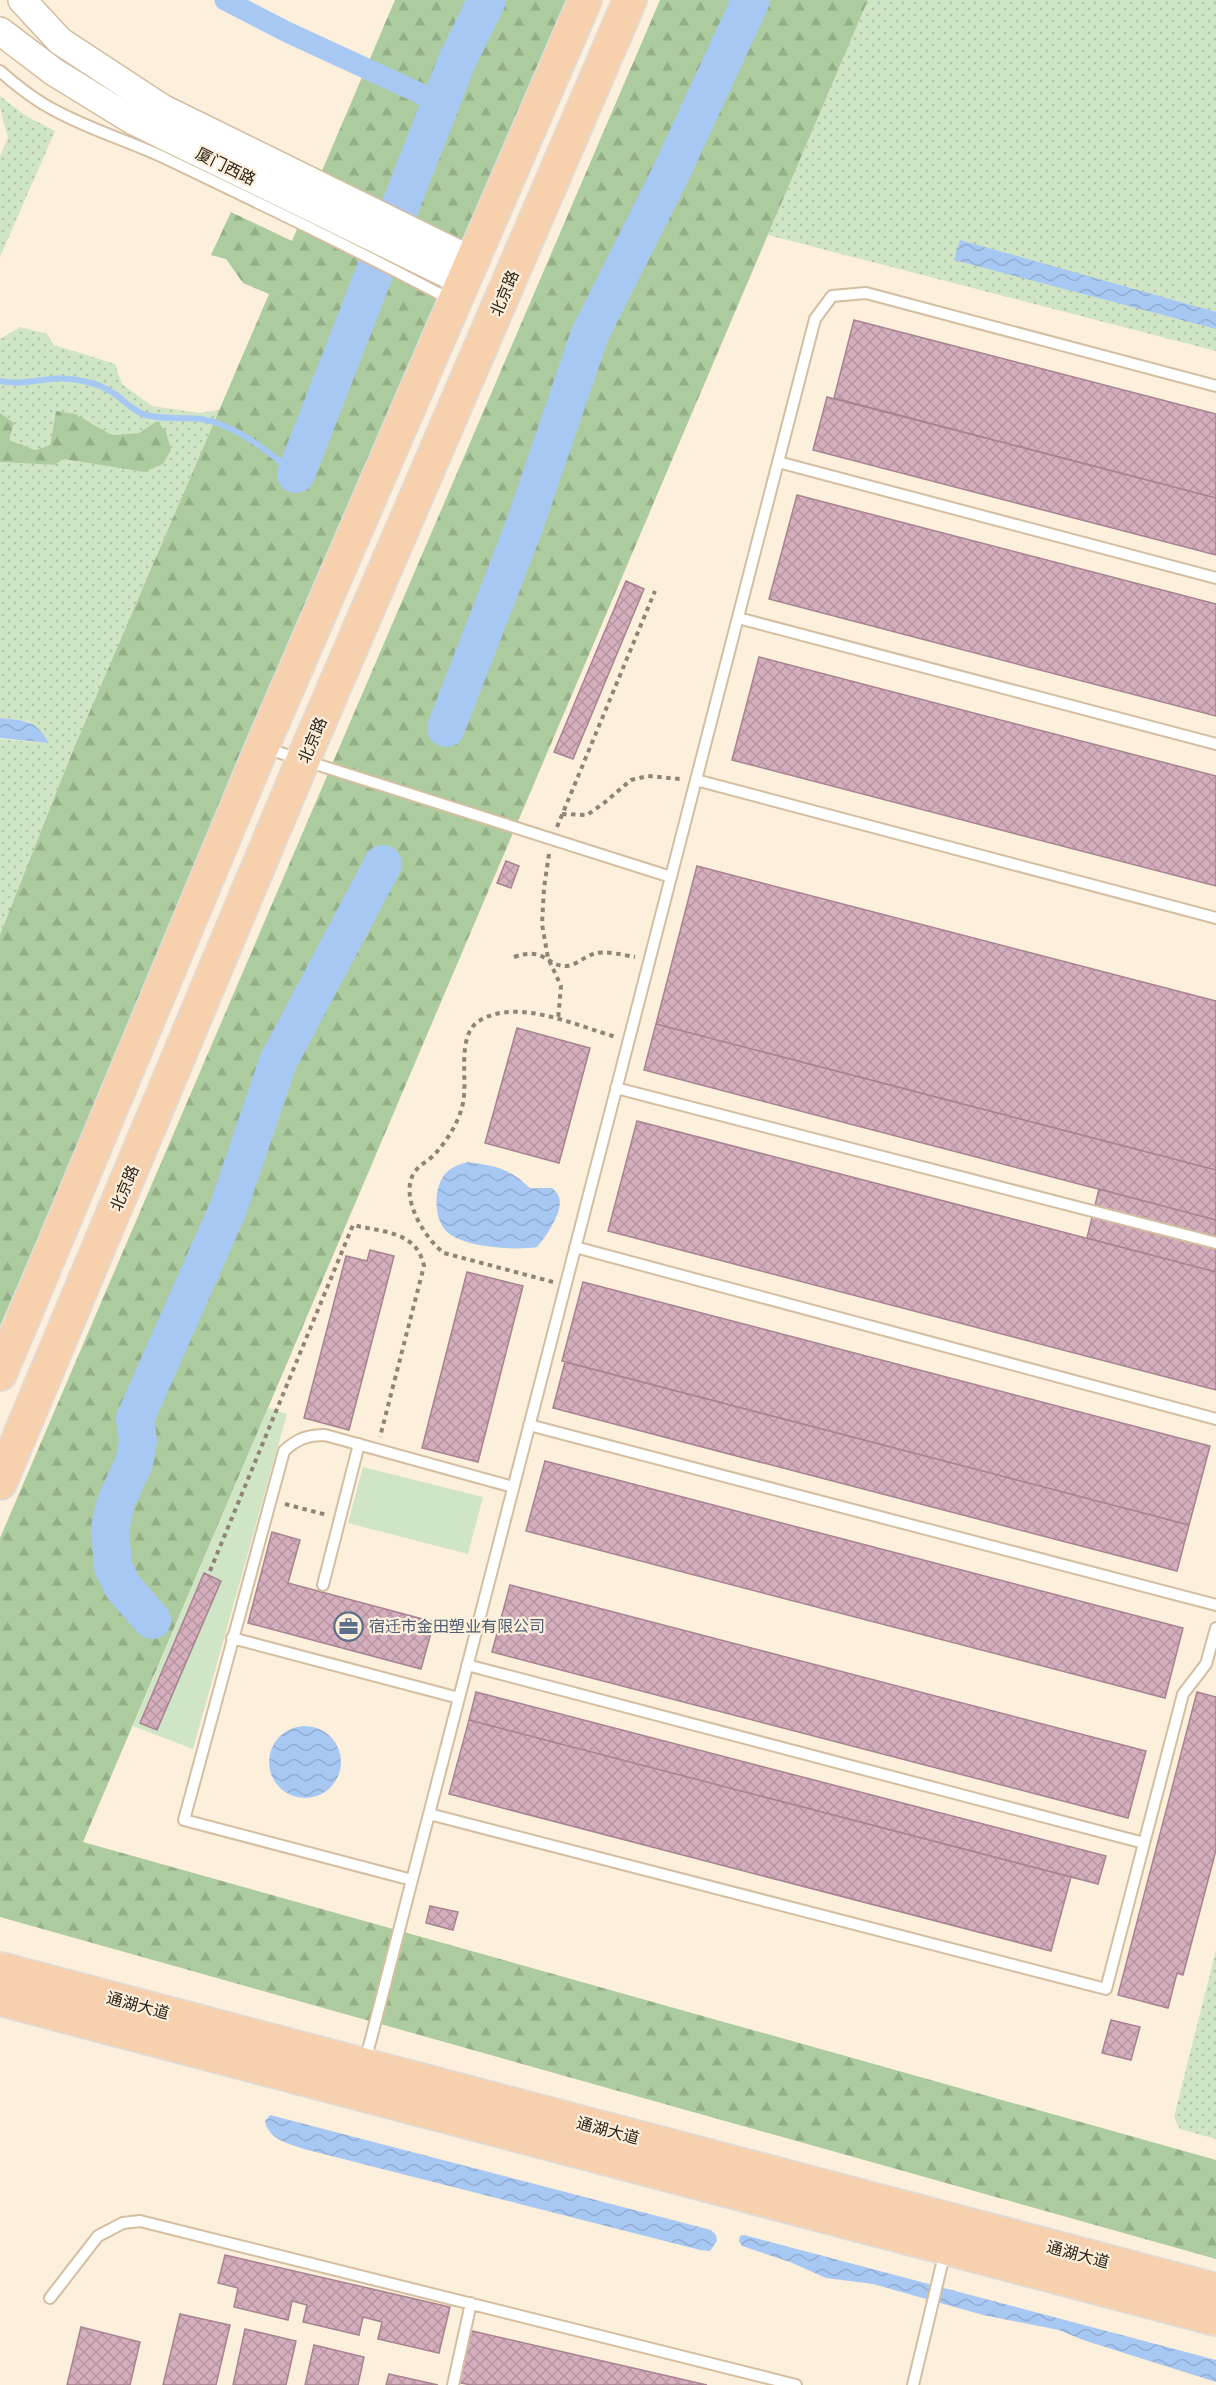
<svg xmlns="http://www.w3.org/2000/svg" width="1216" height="2385" viewBox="0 0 1216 2385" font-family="Cabin,'Noto Sans SC',sans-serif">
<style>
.grass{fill:url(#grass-dots)}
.forest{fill:url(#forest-firs)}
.park{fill:#cfe5c6}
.water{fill:url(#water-waves)}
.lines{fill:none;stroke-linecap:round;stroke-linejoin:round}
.stream{stroke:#a8c8f4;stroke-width:6}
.canal{stroke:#a8c8f4;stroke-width:21}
.river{stroke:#a8c8f4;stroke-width:38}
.building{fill:url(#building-cross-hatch);stroke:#a78390;stroke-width:1.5}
.service-casing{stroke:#d3bfa0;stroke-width:14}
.tertiary-casing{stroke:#d3bfa0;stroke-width:30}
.primary-casing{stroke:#dddcda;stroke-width:36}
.path{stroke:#8f8475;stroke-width:4;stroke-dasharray:4.5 4.5;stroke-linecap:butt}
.service{stroke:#fff;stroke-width:10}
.tertiary{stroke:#fff;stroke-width:27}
.primary{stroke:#f7d0ae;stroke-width:33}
.labels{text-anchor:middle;stroke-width:4.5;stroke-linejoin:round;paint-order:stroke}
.street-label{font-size:16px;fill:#2b2317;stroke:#fcefdc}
.service-label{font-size:16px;fill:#4e5e75;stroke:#fcefdc;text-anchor:start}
</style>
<defs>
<pattern id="grass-dots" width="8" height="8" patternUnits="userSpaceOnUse" patternTransform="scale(1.5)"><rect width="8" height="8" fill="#cfe5c6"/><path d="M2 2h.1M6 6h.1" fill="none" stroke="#b2c4a9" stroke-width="1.8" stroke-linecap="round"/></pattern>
<pattern id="forest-firs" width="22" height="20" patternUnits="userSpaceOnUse" patternTransform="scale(1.5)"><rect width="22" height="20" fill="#accc9f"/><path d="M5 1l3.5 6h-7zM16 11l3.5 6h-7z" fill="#94af88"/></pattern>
<pattern id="water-waves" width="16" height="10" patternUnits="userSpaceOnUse" patternTransform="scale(1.5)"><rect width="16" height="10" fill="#a8c8f4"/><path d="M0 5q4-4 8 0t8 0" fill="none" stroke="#91acd0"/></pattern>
<pattern id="building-cross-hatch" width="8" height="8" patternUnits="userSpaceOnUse" patternTransform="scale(1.5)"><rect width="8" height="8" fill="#d4aebc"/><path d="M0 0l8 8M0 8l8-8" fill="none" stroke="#b695a1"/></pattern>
</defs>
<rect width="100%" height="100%" fill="#fcefdc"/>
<!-- grass -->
<path class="grass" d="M868 0H1216V351L768 235Z
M0 96 26 116 55 131 0 257V156L8 138 0 108Z
M20 327 47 334 54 345 115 364 122 384 152 406 199 413 219 410 76 746 0 936V739L49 743 28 721 0 718V462L55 465 63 459 144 472 139 433 112 435 94 424 56 412 50 445 35 450 9 440 0 413V339Z
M1216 1950V2139L1180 2129 1174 2117Z"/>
<!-- forest -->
<path class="forest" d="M395 0H569L0 1326V935L72 753 269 294 243 283 226 259 211 255 231 212 292 241Z
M660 0H868L83 1842 1216 2160V2259L0 1917V1538Z
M56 411 75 414 112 435 139 433 157 421 166 432 171 450 163 464 144 472 63 459 55 465 0 462V413L14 423 9 440 35 450 50 445Z"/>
<!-- park -->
<path class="park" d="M268 1408 287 1414 193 1749 133 1726Z
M363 1467 483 1497 468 1554 348 1523Z"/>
<!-- water -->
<path class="water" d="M960 240 1216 312V329L954 260Z
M0 718C26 721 35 719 49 743L0 738Z
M468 1162C497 1166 508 1168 530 1188H552C554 1190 557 1192 558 1195 566 1208 546 1237 537 1247 516 1251 463 1247 447 1232 433 1219 433 1185 447 1172 453 1166 461 1164 468 1162Z
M269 1762a36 36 0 1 1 72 0a36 36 0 1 1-72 0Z
M270 2115 711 2230 716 2235 717 2241 710 2251 700 2250 304 2149C289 2144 268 2139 265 2121Z
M744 2235 1216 2360V2382L1083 2340 1059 2330 983 2315 873 2284 826 2278 790 2262 742 2246 739 2241 740 2236Z"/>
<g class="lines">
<!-- stream -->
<path class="stream" d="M0 381C26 387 51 374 78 380 90 382 106 387 116 395 126 402 134 412 146 415 164 420 184 417 201 419 237 425 270 453 296 474"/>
<!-- canal -->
<path class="canal" d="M225 0 287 32 441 103"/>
<!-- river -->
<path class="river" d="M296 474 457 61 487 0
M446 728 524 527 590 334 671 173 751 0
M152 1620 123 1587 113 1567 110 1528 116 1502 134 1463 138 1441 135 1419 228 1209 278 1062 383 864"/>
</g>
<!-- building -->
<path class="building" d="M854 320 1216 414V498L834 398Z
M827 397 1216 498V555L813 450Z
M797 495 1216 604V716L769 599Z
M626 581 644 589 573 759 554 752Z
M759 657 1216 776V886L732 760Z
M506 861 519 866 511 888 497 883Z
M697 866 1216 1001V1170L656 1024Z
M656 1024 1216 1170V1220L644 1070Z
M517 1028 590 1048 559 1163 485 1143Z
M637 1121 1216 1272V1390L608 1231Z
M1099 1189 1216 1220V1272L1087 1238Z
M370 1250 394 1256 349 1430 304 1418 346 1256 367 1261Z
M467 1272 523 1286 478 1462 422 1448Z
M583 1282 1210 1446 1189 1525 562 1361Z
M565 1362 1189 1525 1177 1571 553 1408Z
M545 1461 1183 1628 1165 1698 526 1531Z
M272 1532 300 1540 288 1583 434 1622 421 1669 248 1623Z
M204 1573 221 1581 157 1730 140 1723Z
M510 1585 1146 1751 1128 1818 492 1652Z
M476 1692 1106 1856 1098 1884 469 1720Z
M1197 1692 1216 1697V1850L1183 1975 1177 1973 1168 2008 1118 1995Z
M469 1720 1071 1877 1051 1951 449 1794Z
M430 1906 458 1912 453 1930 426 1923Z
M1111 2020 1140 2027 1131 2060 1102 2053Z
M225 2255 450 2307 439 2353 378 2339 382 2322 363 2317 359 2335 303 2322 307 2305 292 2301 288 2320 234 2307 238 2288 218 2283Z
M180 2314 230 2325 216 2385H163Z
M81 2327 140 2342 130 2385H67Z
M245 2329 296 2341 286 2385H233Z
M468 2330 707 2385H471L456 2382Z
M314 2345 364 2357 358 2385H305Z
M389 2374 438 2385H386Z"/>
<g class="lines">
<defs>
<path id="service" d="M0 71C17 86 36 101 56 111 91 130 129 141 165 158 261 204 357 250 451 300
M778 462 1216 578
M738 618 1216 744
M265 748 671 877
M696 780 1216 918
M616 1088 1216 1243
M575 1247 1216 1419
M529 1425 1216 1605
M323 1585 359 1444
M232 1638 459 1698
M467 1665 1144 1843
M429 1814 1106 1989 1183 1694 1206 1664 1216 1628
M412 1880 184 1820 284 1451C297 1439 307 1435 325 1435L513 1487
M365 2062 815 319 832 296 866 293 1216 386
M50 2298 98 2236 123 2223 140 2221 796 2385
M453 2385 471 2303
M913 2385 945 2251"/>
<path id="tertiary" d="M22 0 60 41 162 108 473 261
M0 31 54 72 132 120 464 282"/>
<path id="primary" d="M0 1374 262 747 585 0
M0 1483 303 760 630 0
M0 1969 1216 2290
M0 1999 1216 2319"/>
</defs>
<!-- service casing -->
<use href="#service" class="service-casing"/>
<!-- tertiary casing -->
<use href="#tertiary" class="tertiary-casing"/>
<!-- primary casing -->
<use href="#primary" class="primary-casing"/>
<!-- path -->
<path class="path" d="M562 814 587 815 604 803 631 780 648 776 680 779
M557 827 655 591
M549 854 544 888 542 924 548 958 561 986 558 1020
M514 957C546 946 546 967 567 966 576 965 584 957 593 954 604 950 623 955 635 957
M553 1282 444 1253C425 1239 399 1197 414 1173 419 1165 428 1161 434 1155 447 1141 459 1122 463 1103 468 1081 456 1035 479 1021 517 997 577 1026 616 1037
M285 1504 327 1515
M210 1571 353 1225C382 1232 417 1231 424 1266L380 1437"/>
<!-- service -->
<use href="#service" class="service"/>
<!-- tertiary -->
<use href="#tertiary" class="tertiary"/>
<!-- primary -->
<use href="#primary" class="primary"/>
</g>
<!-- icons -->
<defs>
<symbol id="office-ring" viewBox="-11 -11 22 22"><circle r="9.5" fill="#fcefdc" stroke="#5c6f8a" stroke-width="1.5"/><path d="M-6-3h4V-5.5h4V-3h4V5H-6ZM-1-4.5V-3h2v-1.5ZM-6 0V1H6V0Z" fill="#5c6f8a"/></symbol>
</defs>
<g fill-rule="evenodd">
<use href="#office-ring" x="332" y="1610" width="33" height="33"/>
</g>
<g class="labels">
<!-- street labels -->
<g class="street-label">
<text transform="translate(226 166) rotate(26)" y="6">厦门西路</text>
<text transform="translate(504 293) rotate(-67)" y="6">北京路</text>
<text transform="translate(312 740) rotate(-67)" y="6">北京路</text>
<text transform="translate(124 1188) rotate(-67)" y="6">北京路</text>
<text transform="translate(138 2005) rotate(15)" y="6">通湖大道</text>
<text transform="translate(608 2130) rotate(15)" y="6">通湖大道</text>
<text transform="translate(1078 2254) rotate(15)" y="6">通湖大道</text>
</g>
<!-- service labels -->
<g class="service-label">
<text x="369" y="1632">宿迁市金田塑业有限公司</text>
</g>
</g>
</svg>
